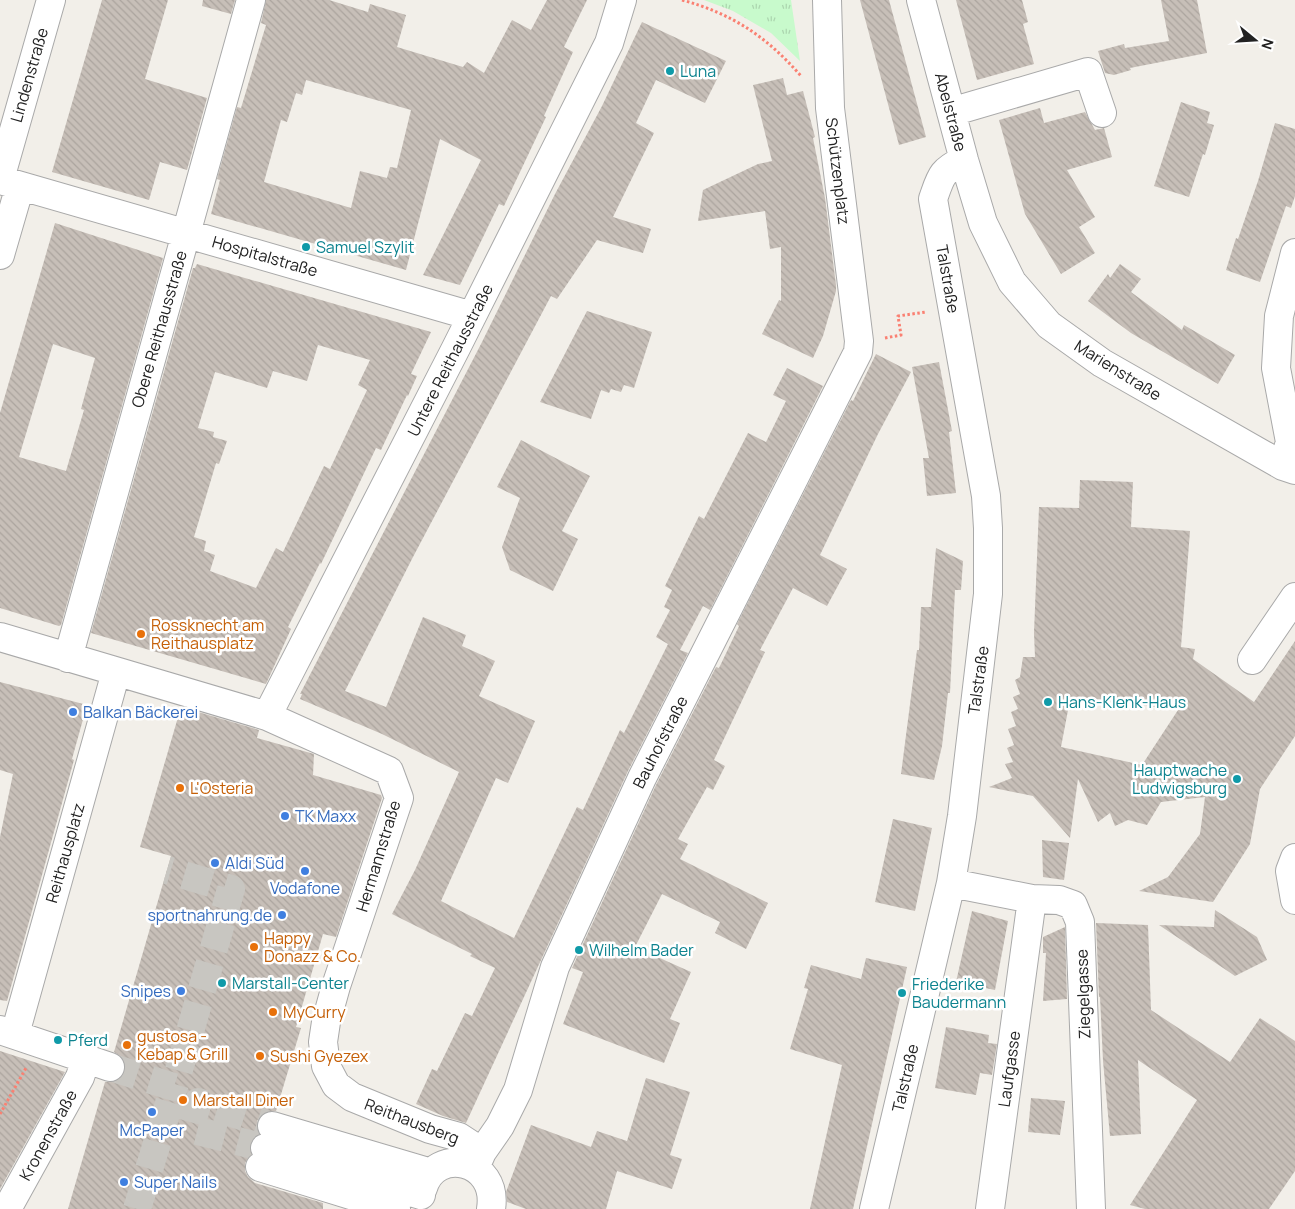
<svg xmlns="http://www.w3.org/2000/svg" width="1295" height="1209" viewBox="0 0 1295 1209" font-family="Manrope,sans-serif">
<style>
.park{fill:url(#park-tufts)}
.building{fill:url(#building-back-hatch);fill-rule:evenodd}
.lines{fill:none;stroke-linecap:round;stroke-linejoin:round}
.minor-tunnel{stroke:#c8c6c1;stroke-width:28;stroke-dasharray:28 14;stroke-linecap:butt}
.minor-casing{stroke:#a9a9a9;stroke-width:30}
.path{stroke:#fa8072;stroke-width:3;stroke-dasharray:2.5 2.5;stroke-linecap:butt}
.minor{stroke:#fff;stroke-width:28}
.culture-dot{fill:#0f9aa8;stroke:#fff;stroke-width:2}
.food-dot{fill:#e8710a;stroke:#fff;stroke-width:2}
.shop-dot{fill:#3f7fe0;stroke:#fff;stroke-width:2}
.labels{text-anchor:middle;stroke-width:5;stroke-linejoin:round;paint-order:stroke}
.culture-label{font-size:16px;fill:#0d838f;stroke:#fff;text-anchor:start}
.street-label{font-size:16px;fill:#222;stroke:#fff}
.food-label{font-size:16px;fill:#c56008;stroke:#fff;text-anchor:start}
.shop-label{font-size:16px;fill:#366cbe;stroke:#fff;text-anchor:start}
</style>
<defs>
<pattern id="park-tufts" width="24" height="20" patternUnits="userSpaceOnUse" patternTransform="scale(1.25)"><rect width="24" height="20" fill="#c8facc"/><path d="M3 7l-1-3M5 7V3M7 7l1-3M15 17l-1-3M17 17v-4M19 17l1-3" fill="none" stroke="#acd6af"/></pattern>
<pattern id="building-back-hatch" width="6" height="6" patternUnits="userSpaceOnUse" patternTransform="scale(1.25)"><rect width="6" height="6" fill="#c7bfb8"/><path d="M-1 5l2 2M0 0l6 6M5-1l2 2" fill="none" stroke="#aba49e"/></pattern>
</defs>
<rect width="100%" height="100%" fill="#f2efe9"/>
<!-- park -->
<path class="park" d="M704 0H791L800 61 771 33 733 11Z"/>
<!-- building -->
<path class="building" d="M102 0H168L145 79 207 98 187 170 160 162 149 200 52 172Z
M203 0H235L231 14 202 6Z
M266 0H329L368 12 370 4 406 15 397 47 463 67 467 62 484 73 512 20 531 30 547 0H587L564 47 573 52 544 116 546 117 504 206 499 204 460 285 423 275 481 160 440 139 406 270 211 214 220 180 217 179 237 107 241 108 266 25 261 23ZM306 80 411 110 397 168 390 167 387 178 360 171 351 208 264 182 281 120 287 122 296 93 302 95Z
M860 0H889L926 137 899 145Z
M956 0H1022L1028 22 1023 24 1034 64 977 80Z
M1161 0H1197L1207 53 1130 68 1131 70 1114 75 1105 73 1098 51 1124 44 1125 48 1169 41Z
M642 22 726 61 705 103 656 80 636 123 654 133 613 217 651 229 643 253 597 240 557 299 551 296 413 557 345 691 386 707 423 617 466 635 462 646 495 661 479 696 535 721 508 783 496 778 441 901 514 938 577 807 583 810 620 730 624 733 668 644 673 647 656 637 670 610 664 607 672 590 665 586 699 516 704 519 748 433 766 442 786 401 773 395 787 368 823 386 710 610 703 606 680 650 688 653 628 771 466 1123 443 1116 416 1104 432 1069 437 1071 465 1013 472 1016 495 968 470 956 472 954 392 914 415 870 459 772 382 734 300 699 302 694H300L481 344 555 194 602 106Z
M783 78 787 95 803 91 815 137 813 138 825 198 836 285V291L823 336 813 358 762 334 779 300 781 301V247L770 249 765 211 698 221 703 190 758 164 772 161 753 85Z
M1181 102 1210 112 1207 123 1214 125 1205 155 1203 154 1189 197 1154 186Z
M1040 108 1044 123 1085 112 1095 130 1104 128 1112 157 1067 170 1095 217 1079 227 1095 253 1061 274 1025 214 999 120Z
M1275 123 1295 129V196L1291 208 1286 206 1260 282 1226 270 1236 238 1238 239 1258 181Z
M55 223 163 258 61 625 59 626 0 608V413ZM53 344 95 358 81 409 84 410 66 471 19 457Z
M197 264 431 332 411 374 417 376 408 396 407 395 381 450 376 448 321 564 320 563 288 627 291 629 266 684 91 633 193 268H195ZM318 345 370 360 358 385 367 390 330 469 324 466 283 552 276 548 256 588 210 571 215 555 204 551 206 541 194 537 216 463 219 464 227 441 213 437 214 432 198 428 215 372 267 388 273 371 307 381Z
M1120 264 1141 279 1131 292 1182 330 1184 325 1235 355 1218 384 1131 333 1088 301 1108 274 1110 278Z
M587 311 652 332 634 388 624 385 621 392 611 389 609 393 601 390 591 419 540 402Z
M876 354 911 372 878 434 820 555 847 569 827 606 793 588 760 650 765 652 714 760 725 766 713 790 707 787 678 839 688 844 680 859 768 903 746 949 715 933 720 922 662 894 635 947 691 972 670 1019 680 1023 664 1063 563 1024 583 972 572 968 656 785 716 667 719 668 739 626 737 624 851 400 853 401Z
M939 362 952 431 949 432 956 493 927 496 923 458H929L912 367Z
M521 440 590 476 562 531 578 539 553 591 510 570 502 547 520 498 497 487Z
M1080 480 1133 482 1131 527 1190 531 1181 647 1195 649 1193 659 1254 702 1295 641V736L1260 789 1250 844 1213 902 1139 891 1168 877 1200 834 1205 797 1161 802 1147 825 1128 820 1115 826 1110 813 1098 822 1078 779 1070 838 1033 796 989 787 1012 778 1005 764 1013 762 1007 748 1014 745 1008 729 1016 726 1011 712 1018 709 1013 697 1020 694 1015 680 1020 677 1023 657H1035L1034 633 1039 507 1079 508ZM1086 698 1178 710 1142 765 1061 747 1069 705 1079 703Z
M936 548 963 561 961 590H955L950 693H948L942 746 934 780 901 774 917 650H919L921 607H931Z
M0 682 87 705 72 759 74 760 67 785 7 1001 0 1000V837L13 774 0 770Z
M181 707 259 730 257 738 314 754 313 775 381 795 382 798 336 937 323 934 296 1027 301 1028 276 1111H268L261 1115 257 1121V1129L259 1134 254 1137 250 1143 251 1154 245 1163V1171L248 1177 255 1183 323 1203V1209H68L105 1082H113L120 1079 125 1072V1063L122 1057 114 1052 171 856 140 847Z
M893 819 932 828 915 911 875 902Z
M1042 840 1069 843 1064 880 1043 877Z
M1215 910 1257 937 1267 960 1235 976 1159 925 1214 927Z
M972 911 1008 921 995 990 956 982Z
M1096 923 1148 925 1151 1010 1230 1062 1260 1018 1295 1041V1171L1269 1209H1145L1130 1205 1197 1100 1138 1060 1141 1134 1110 1136 1103 1061 1100 997H1099Z
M1065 927 1067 999 1043 1001 1046 953H1043V937Z
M866 958 907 967 887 1057 853 1209H810L842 1065 790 1049 808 989 804 988 811 965 861 979Z
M946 1027 989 1035 988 1043 997 1044 992 1075 980 1073 976 1095 935 1088Z
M0 1051 65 1072 0 1189Z
M646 1078 690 1092 670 1155 682 1159 672 1189 617 1171 606 1209H526L507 1202 506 1192 531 1125 591 1147 597 1131 627 1141Z
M1031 1098 1065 1101 1060 1135 1028 1132Z"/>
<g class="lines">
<!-- minor-tunnel -->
<path class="minor-tunnel" d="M110 1067 174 1087 231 889 167 870
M265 1148 190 1129 198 1102 272 1126
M137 1209 174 1087"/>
<defs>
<path id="minor" d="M921 0 964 160 983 223 1012 282 1049 325 1102 363 1283 466 1295 470
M951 112 1088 72 1102 113
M0 179 51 0
M0 180 472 316
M0 255 20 186
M1283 466 1290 442 1276 368 1279 316 1295 253
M0 637 267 716 389 771 399 798 336 986 326 1022 323 1042 326 1066 336 1085 352 1097 430 1129 459 1137 482 1152 475 1168
M68 658 251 0
M1252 660 1295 597
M267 716 456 348 609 43 622 0
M1295 858 1290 871 1295 900
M951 883 1032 899 1059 900 1073 905 1080 922 1091 1209
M0 1030 110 1067
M15 1034 116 672
M272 1126 431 1173
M265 1148 421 1195
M482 1152 500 1126 518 1090 555 967 642 778 858 352 859 341 830 108 827 0
M260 1167 396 1209
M423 1188C435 1146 499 1159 491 1209
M7 1209 80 1077 86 1059
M874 1209 951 883 962 816 988 594V528L986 496 933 199C941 176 941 171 964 160
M990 1209 1032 899"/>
</defs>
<!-- minor casing -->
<use href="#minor" class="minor-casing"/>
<!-- path -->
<path class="path" d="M682 0C733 14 767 37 801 76
M885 338 901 335 898 316 926 312
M0 1114 26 1068"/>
<!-- minor -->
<use href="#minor" class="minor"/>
</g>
<!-- markers -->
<g class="culture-dot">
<circle cx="670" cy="71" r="5"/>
<circle cx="306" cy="247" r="5"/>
<circle cx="1048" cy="702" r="5"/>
<circle cx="1237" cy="779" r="5"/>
<circle cx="579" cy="950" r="5"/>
<circle cx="222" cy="983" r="5"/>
<circle cx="902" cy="993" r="5"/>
<circle cx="58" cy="1040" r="5"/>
</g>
<g class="food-dot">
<circle cx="141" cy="634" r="5"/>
<circle cx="180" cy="788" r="5"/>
<circle cx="254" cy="947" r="5"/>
<circle cx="273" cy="1012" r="5"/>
<circle cx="127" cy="1045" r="5"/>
<circle cx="260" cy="1056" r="5"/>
<circle cx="183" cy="1100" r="5"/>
</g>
<g class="shop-dot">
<circle cx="73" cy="712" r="5"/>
<circle cx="285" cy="816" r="5"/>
<circle cx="215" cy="863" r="5"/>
<circle cx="305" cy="871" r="5"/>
<circle cx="282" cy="915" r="5"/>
<circle cx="181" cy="991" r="5"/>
<circle cx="152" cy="1112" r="5"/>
<circle cx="124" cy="1182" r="5"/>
</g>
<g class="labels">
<!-- culture labels -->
<g class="culture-label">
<text x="680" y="77">Luna</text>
<text x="316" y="253">Samuel Szylit</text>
<text x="1058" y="708">Hans-Klenk-Haus</text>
<text x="1227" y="776" text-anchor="end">Hauptwache<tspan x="1227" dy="18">Ludwigsburg</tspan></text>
<text x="589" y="956">Wilhelm Bader</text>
<text x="232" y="989">Marstall-Center</text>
<text x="912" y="990">Friederike<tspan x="912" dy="18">Baudermann</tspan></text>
<text x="68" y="1046">Pferd</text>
</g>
<!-- street labels -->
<g class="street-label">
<text transform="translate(29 75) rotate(-74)" y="6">Lindenstraße</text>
<text transform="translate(951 112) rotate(75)" y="6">Abelstraße</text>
<text transform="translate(838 171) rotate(83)" y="6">Schützenplatz</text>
<text transform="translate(265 256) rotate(16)" y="6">Hospitalstraße</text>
<text transform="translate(948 279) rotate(80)" y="6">Talstraße</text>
<text transform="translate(159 329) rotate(-74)" y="6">Obere Reithausstraße</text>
<text transform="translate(450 360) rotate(-63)" y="6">Untere Reithausstraße</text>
<text transform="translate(1118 370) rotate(32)" y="6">Marienstraße</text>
<text transform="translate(978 680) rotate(-82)" y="6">Talstraße</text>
<text transform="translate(660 742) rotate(-63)" y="6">Bauhofstraße</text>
<text transform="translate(65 853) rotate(-74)" y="6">Reithausplatz</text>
<text transform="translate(378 856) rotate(-73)" y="6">Hermannstraße</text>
<text transform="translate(1083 994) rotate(-92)" y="6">Ziegelgasse</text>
<text transform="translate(1009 1069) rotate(-82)" y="6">Laufgasse</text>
<text transform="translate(905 1078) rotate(-77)" y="6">Talstraße</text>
<text transform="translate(412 1121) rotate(21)" y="6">Reithausberg</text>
<text transform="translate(48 1135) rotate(-61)" y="6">Kronenstraße</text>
</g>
<!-- food labels -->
<g class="food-label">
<text x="151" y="631">Rossknecht am<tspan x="151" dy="18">Reithausplatz</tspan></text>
<text x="190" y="794">L'Osteria</text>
<text x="264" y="944">Happy<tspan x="264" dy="18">Donazz &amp; Co.</tspan></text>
<text x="283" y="1018">MyCurry</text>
<text x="137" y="1042">gustosa -<tspan x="137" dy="18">Kebap &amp; Grill</tspan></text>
<text x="270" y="1062">Sushi Gyezex</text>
<text x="193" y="1106">Marstall Diner</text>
</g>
<!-- shop labels -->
<g class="shop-label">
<text x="83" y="718">Balkan Bäckerei</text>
<text x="295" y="822">TK Maxx</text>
<text x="225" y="869">Aldi Süd</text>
<text x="305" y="894" text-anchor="middle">Vodafone</text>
<text x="272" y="921" text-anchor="end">sportnahrung.de</text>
<text x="171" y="997" text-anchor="end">Snipes</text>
<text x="152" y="1136" text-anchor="middle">McPaper</text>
<text x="134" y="1188">Super Nails</text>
</g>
</g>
<!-- north arrow -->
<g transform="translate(1255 40) rotate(108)" stroke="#ffffff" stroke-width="4" paint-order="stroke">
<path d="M0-4L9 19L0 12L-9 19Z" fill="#222222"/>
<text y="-8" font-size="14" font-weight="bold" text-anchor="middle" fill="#222222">N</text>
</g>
</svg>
